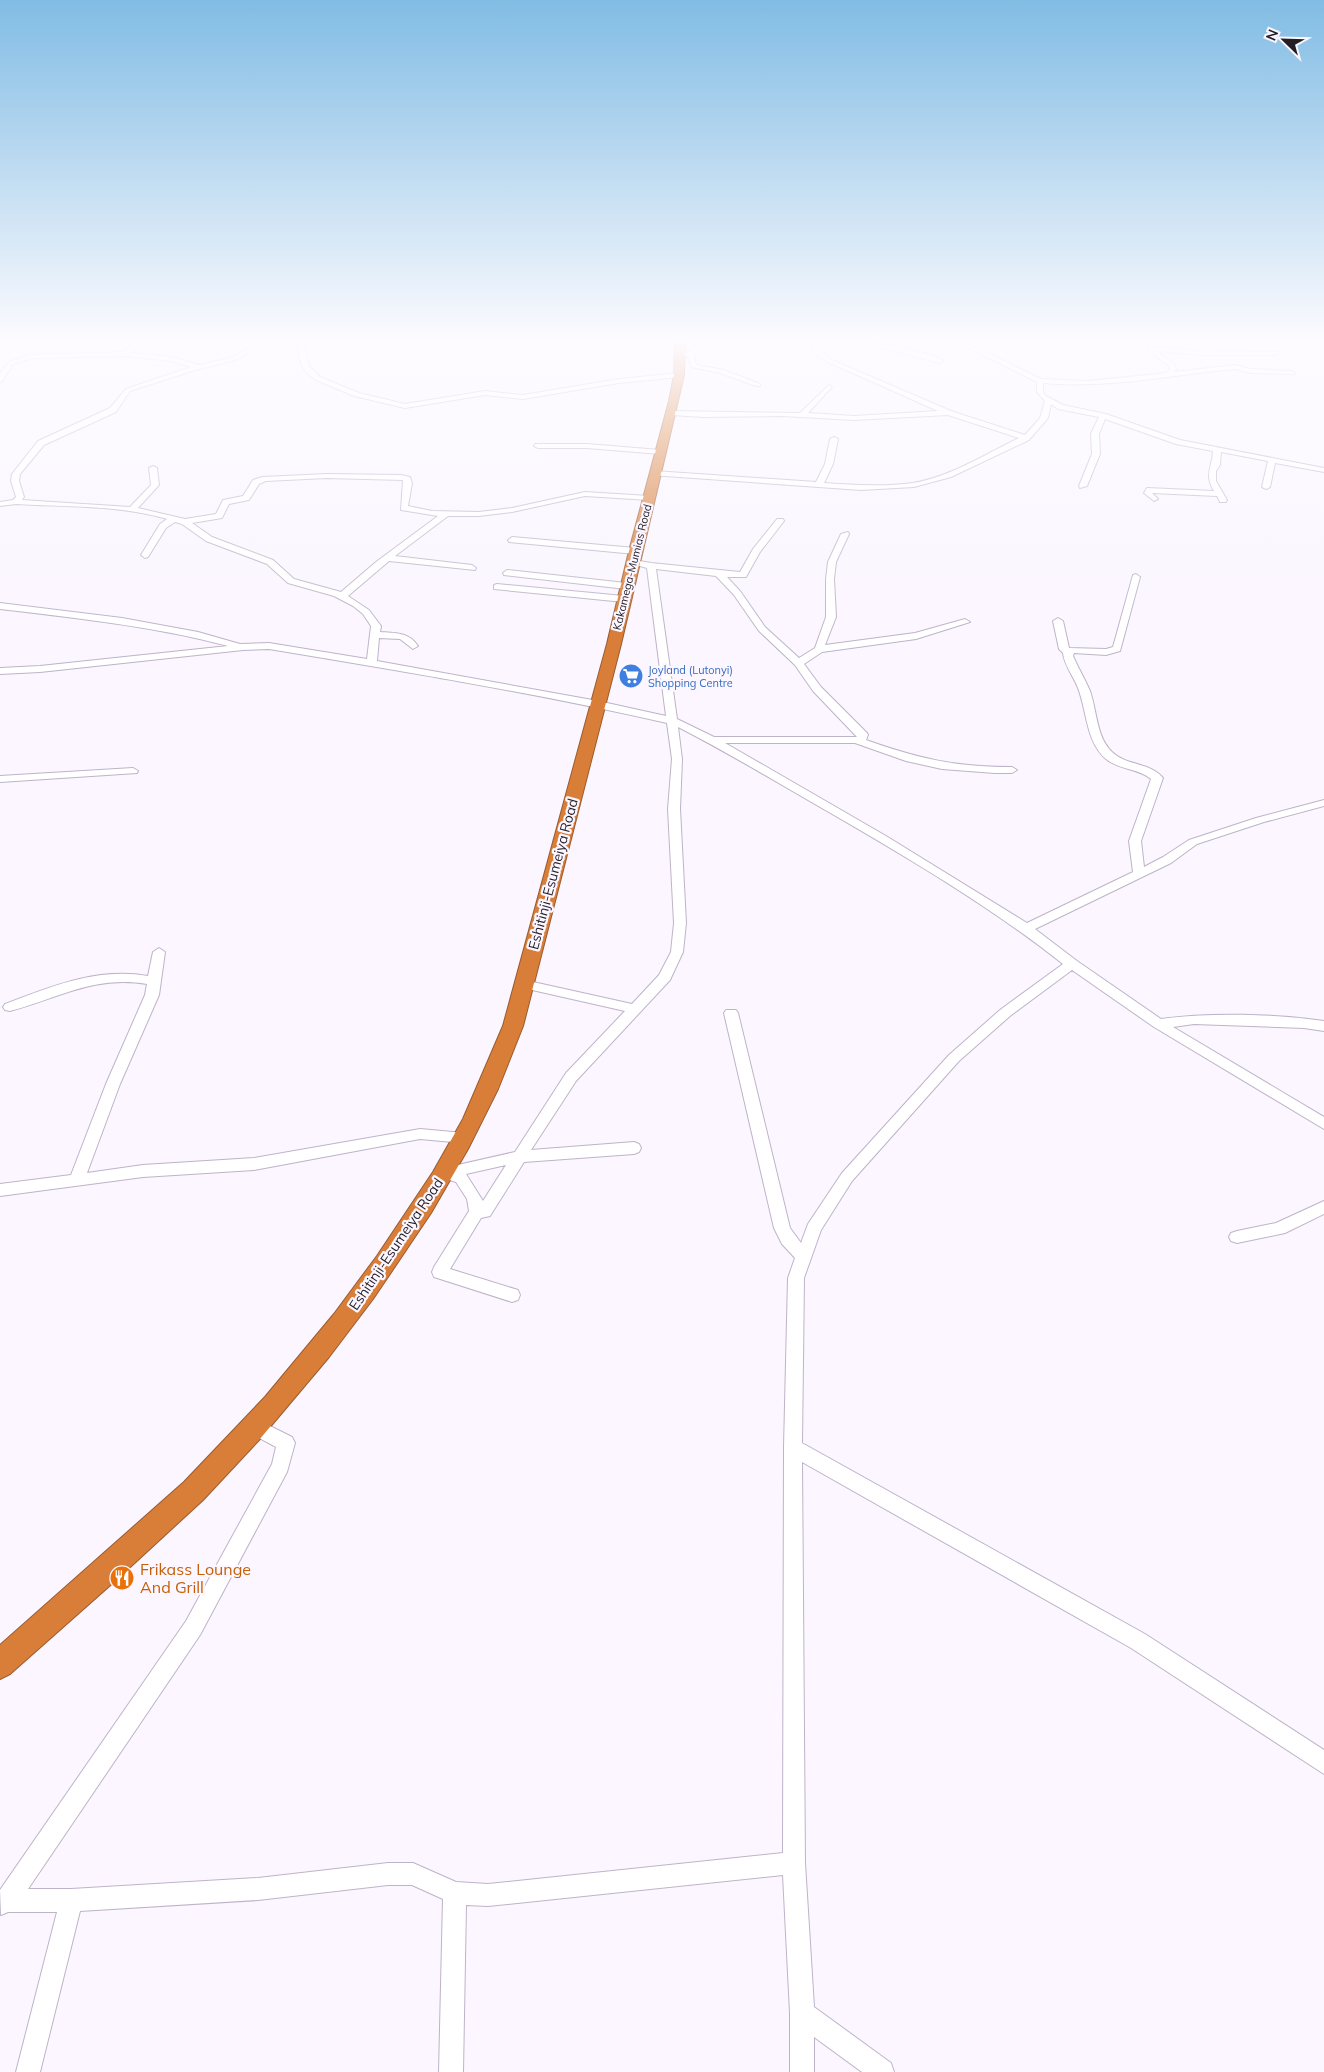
<svg xmlns="http://www.w3.org/2000/svg" width="1324" height="2072" viewBox="0 0 1324 2072" font-family="Mulish,sans-serif">
<style>
.lines{fill:none;stroke-linecap:round;stroke-linejoin:round}
.minor-casing{stroke:#bfb3c8;stroke-width:2}
.highway-casing{stroke:#995c31;stroke-width:2}
.minor{fill:#fff;fill-rule:evenodd}
.highway{fill:#d97e38;fill-rule:evenodd}
.labels{text-anchor:middle;stroke-width:4.5;stroke-linejoin:round;paint-order:stroke}
.far-street-label{font-size:11px;fill:#221e25;stroke:#fbf6ff}
.far-shop-label{font-size:11px;fill:#366cbe;stroke:#fbf6ff;text-anchor:start}
.street-label{font-size:14px;fill:#221e25;stroke:#fbf6ff}
.near-food-label{font-size:16px;fill:#c56008;stroke:#fbf6ff;text-anchor:start}
</style>
<rect width="100%" height="100%" fill="#fbf6ff"/>
<g class="lines">
<defs>
<path id="minor" d="M135 342H142L131 353 172 357 199 365 231 358 260 342H268L235 360 192 371 130 391 116 412 44 445 20 474 19 481 24 497 22 500 130 507 151 485 149 468 153 466 157 468 159 485 138 508 185 519 216 514 223 500 243 496 253 480 262 477 327 474 401 475 410 477 412 483 408 506 432 511 479 512 512 508 585 492 649 496 653 498 649 500 585 496 512 512 479 516H448L395 556 472 565 476 568 475 570 389 561 348 596 369 610 381 626 380 632C395 633 409 632 418 646L413 649 400 639 379 638 377 661 598 701 666 716 647 568 629 563V559L651 563 740 572 753 549 777 519H783L784 521 760 552 746 577H727L740 591 765 627 799 658 815 648 826 617V579L828 562 841 534 848 532 849 534 836 562 834 579 836 617 825 645 915 633 965 619 970 622 916 639 822 652 804 664 821 687 867 733 868 735 866 740C920 759 955 767 1012 767L1017 770 1012 773H995L942 769 906 761 855 743H725L886 836 1027 923 1133 872 1129 841 1151 779C1138 768 1119 770 1106 759 1086 742 1087 711 1078 688 1074 677 1064 665 1063 653L1059 649 1053 621 1058 618 1063 621 1069 648 1106 649 1113 647 1133 575 1136 574 1140 577 1120 651 1106 655 1074 653 1073 656C1078 668 1085 679 1090 691 1097 710 1096 737 1112 752 1126 766 1150 762 1163 778L1141 841 1144 867 1163 857 1189 840 1256 818 1324 800V806L1264 822 1197 844 1171 863 1035 929 1077 961 1161 1019C1211 1012 1275 1014 1324 1021V1031L1304 1028 1194 1024 1173 1027 1324 1117V1129L1154 1027 1072 970 1010 1016 959 1061 852 1181 821 1230 804 1278 802 1443 1145 1634 1324 1750V1774L1131 1648 802 1462 805 1863 814 2007 891 2063 894 2072H862L814 2037V2072H790V2013L783 1875 488 1906 466 1905 463 2072H439L443 1899 412 1885H388L258 1900 80 1911 40 2072H16L57 1912H8L1 1915 0 1890 186 1621 272 1464 276 1447 248 1432 245 1426 248 1420 254 1418 292 1437 295 1443 287 1472 200 1635 28 1889H71L258 1878 388 1863H413L456 1882 488 1884 783 1853 784 1447 788 1278 795 1258 782 1244 774 1228 724 1013 726 1010H736L738 1013 790 1228 801 1243 808 1224 842 1173 949 1055 1000 1010 1063 964C990 906 908 858 827 811 778 783 729 753 678 727L682 759 680 809 686 923 683 952 670 980 576 1081 531 1150 634 1142 639 1144 641 1148 639 1152 634 1154 524 1162 490 1216 481 1218 450 1269 518 1290 520 1295 518 1300 512 1302 434 1277 432 1272 434 1267 469 1211 467 1199 456 1182 440 1177 437 1173 440 1169 515 1152 566 1073 625 1011 519 987 517 984 519 981 524 980 632 1004 659 975 671 952 674 923 668 809 672 759 667 723C535 693 402 671 269 649L243 650 40 672 0 674V668L40 666 228 646C153 626 76 618 0 609V603L122 618 198 632 240 644 269 643 367 659 371 626 363 614 353 606 334 596 288 583 267 564 206 541 182 524 175 522 166 528 148 557 145 558 141 555 160 524 167 519C119 505 66 507 16 504L0 506V502L13 500 16 497 11 481 12 474 38 441 110 408 126 389 191 367 171 361 125 356 32 358 13 364 2 381 0 382V373L9 362 29 355 123 352ZM327 478 403 480 401 510 438 516 376 562 341 592 294 579 273 560 212 537 192 523 222 518 229 504 249 500 259 484 266 481ZM656 569 716 576 734 595 759 631 795 665 813 691 857 737H714L677 719ZM506 1165 483 1201 466 1174Z
M297 342H303L309 366 320 377 359 393 405 404 485 391 523 395 619 379 679 373 682 375 679 377 619 383 523 399 485 395 405 408 354 396 316 380 309 375 302 366Z
M699 342H705L701 350 694 355 696 365 724 370 760 384V386H756L720 373 691 367 688 356 679 354 692 351Z
M809 342H815L820 352 832 360 951 411 1025 435 1040 418 1045 401 1037 392V382L957 342H965L1041 379 1089 381 1166 373 1170 369 1169 366 1149 351V349L1152 347 1202 351 1277 352V354L1275 355H1202L1157 351 1174 364 1176 369 1174 372 1235 365 1251 369 1292 371 1295 373 1294 374 1251 373 1235 369C1171 375 1108 389 1043 383V392L1046 396 1063 405 1106 414 1180 440 1324 468V472L1275 463 1270 487 1266 489 1262 487 1268 461 1221 452 1220 465 1216 471V481L1227 500 1226 502H1220L1217 496 1152 493 1158 499 1154 501 1144 493 1147 488 1214 491C1204 474 1212 469 1213 451L1176 444 1105 419 1099 434 1100 454 1087 486 1080 488 1079 486 1092 454 1091 434 1099 417 1058 409 1051 404 1048 418 1029 440 951 477 914 487 861 490 651 475V471H654L816 482 825 464 830 439 834 437 838 439 833 464 824 483C853 485 883 487 913 483 950 477 986 454 1019 438L948 415 854 420 783 416 704 417 671 415 667 413 671 411 800 413 829 385 832 387 831 388 808 413 854 416 938 411 828 362 815 354Z
M858 342C878 342 927 350 943 361L940 363Z
M535 444H587L660 450 664 452 660 454 587 448H538L534 446Z
M512 537 635 548 639 551 635 554 509 542 508 540Z
M507 570 626 583 631 586 626 589 504 575 503 573Z
M497 584 624 596 629 599 624 602 494 589V585Z
M133 768 138 771 137 773 0 782V776Z
M159 948 165 952 159 995 120 1084 87 1173 143 1165 254 1158 420 1129 464 1133 469 1134 471 1138 469 1142 464 1143 420 1139 254 1170 143 1177 0 1196V1184L71 1175 106 1084 145 995 147 984C94 975 59 998 10 1011L5 1010 3 1007 5 1004C52 986 98 967 148 976L153 952Z
M1324 1201V1214L1285 1233 1237 1243 1231 1241 1229 1237 1231 1233 1237 1231 1276 1223Z"/>
<path id="highway" d="M675 342H685L684 375 621 644 523 1026 498 1089 468 1149 431 1213 373 1299 329 1357 259 1440 203 1500 115 1581 10 1674 0 1679V1645L184 1482 265 1397 334 1314 377 1256 433 1172 463 1119 503 1026 607 644 629 551 669 401 674 375Z"/>
</defs>
<!-- minor casing -->
<use href="#minor" class="minor-casing"/>
<!-- highway casing -->
<use href="#highway" class="highway-casing"/>
<!-- minor -->
<use href="#minor" class="minor"/>
<!-- highway -->
<use href="#highway" class="highway"/>
</g>
<!-- sky -->
<linearGradient id="sky" x2="0" y2="1"><stop stop-color="#81bce4"/><stop offset="0.54" stop-color="#fdfbff"/><stop offset="1" stop-color="#fdfbff" stop-opacity="0"/></linearGradient>
<rect width="1324" height="632" fill="url(#sky)"/>
<!-- icons -->
<defs>
<symbol id="supermarket-disc" viewBox="-11 -11 22 22"><circle r="9.5" fill="#3f7fe0" stroke="#fbf6ff"/><path d="M-6-5.5h2.5l.6 2H6L4.5 2H-2.5L-4.4-4H-6ZM-1.5 3.2a1.3 1.3 0 1 0 .1 0ZM3 3.2a1.3 1.3 0 1 0 .1 0Z" fill="#fff"/></symbol>
<symbol id="restaurant-disc" viewBox="-11 -11 22 22"><circle r="9.5" fill="#e8710a" stroke="#fbf6ff"/><path d="M-5-6h1v4h1v-4h1v4h1v-4h1v5L-1.5 .5V6h-2V.5L-5-1ZM5-6V6H3V1.5H1.5Q1.5-4 5-6Z" fill="#fff"/></symbol>
</defs>
<g fill-rule="evenodd">
<use href="#supermarket-disc" x="617" y="662" width="28" height="28"/>
<use href="#restaurant-disc" x="108" y="1564" width="28" height="28"/>
</g>
<g class="labels">
<!-- far-street labels -->
<g class="far-street-label">
<text transform="translate(632 567) rotate(-76)" y="4">Kakamega-Mumias Road</text>
</g>
<!-- far-shop labels -->
<g class="far-shop-label">
<text x="648" y="674">Joyland (Lutonyi)<tspan x="648" dy="13">Shopping Centre</tspan></text>
</g>
<!-- street labels -->
<g class="street-label">
<text transform="translate(553 874) rotate(-75)" y="5">Eshitinji-Esumeiya Road</text>
<text transform="translate(396 1244) rotate(-56)" y="5">Eshitinji-Esumeiya Road</text>
</g>
<!-- near-food labels -->
<g class="near-food-label">
<text x="140" y="1575">Frikass Lounge<tspan x="140" dy="18">And Grill</tspan></text>
</g>
</g>
<!-- north arrow -->
<g transform="translate(1284 40) rotate(293)" stroke="#fbf6ff" stroke-width="4" paint-order="stroke">
<path d="M0-4L9 19L0 12L-9 19Z" fill="#221e25"/>
<text y="-8" font-size="14" font-weight="bold" text-anchor="middle" fill="#221e25">N</text>
</g>
</svg>
